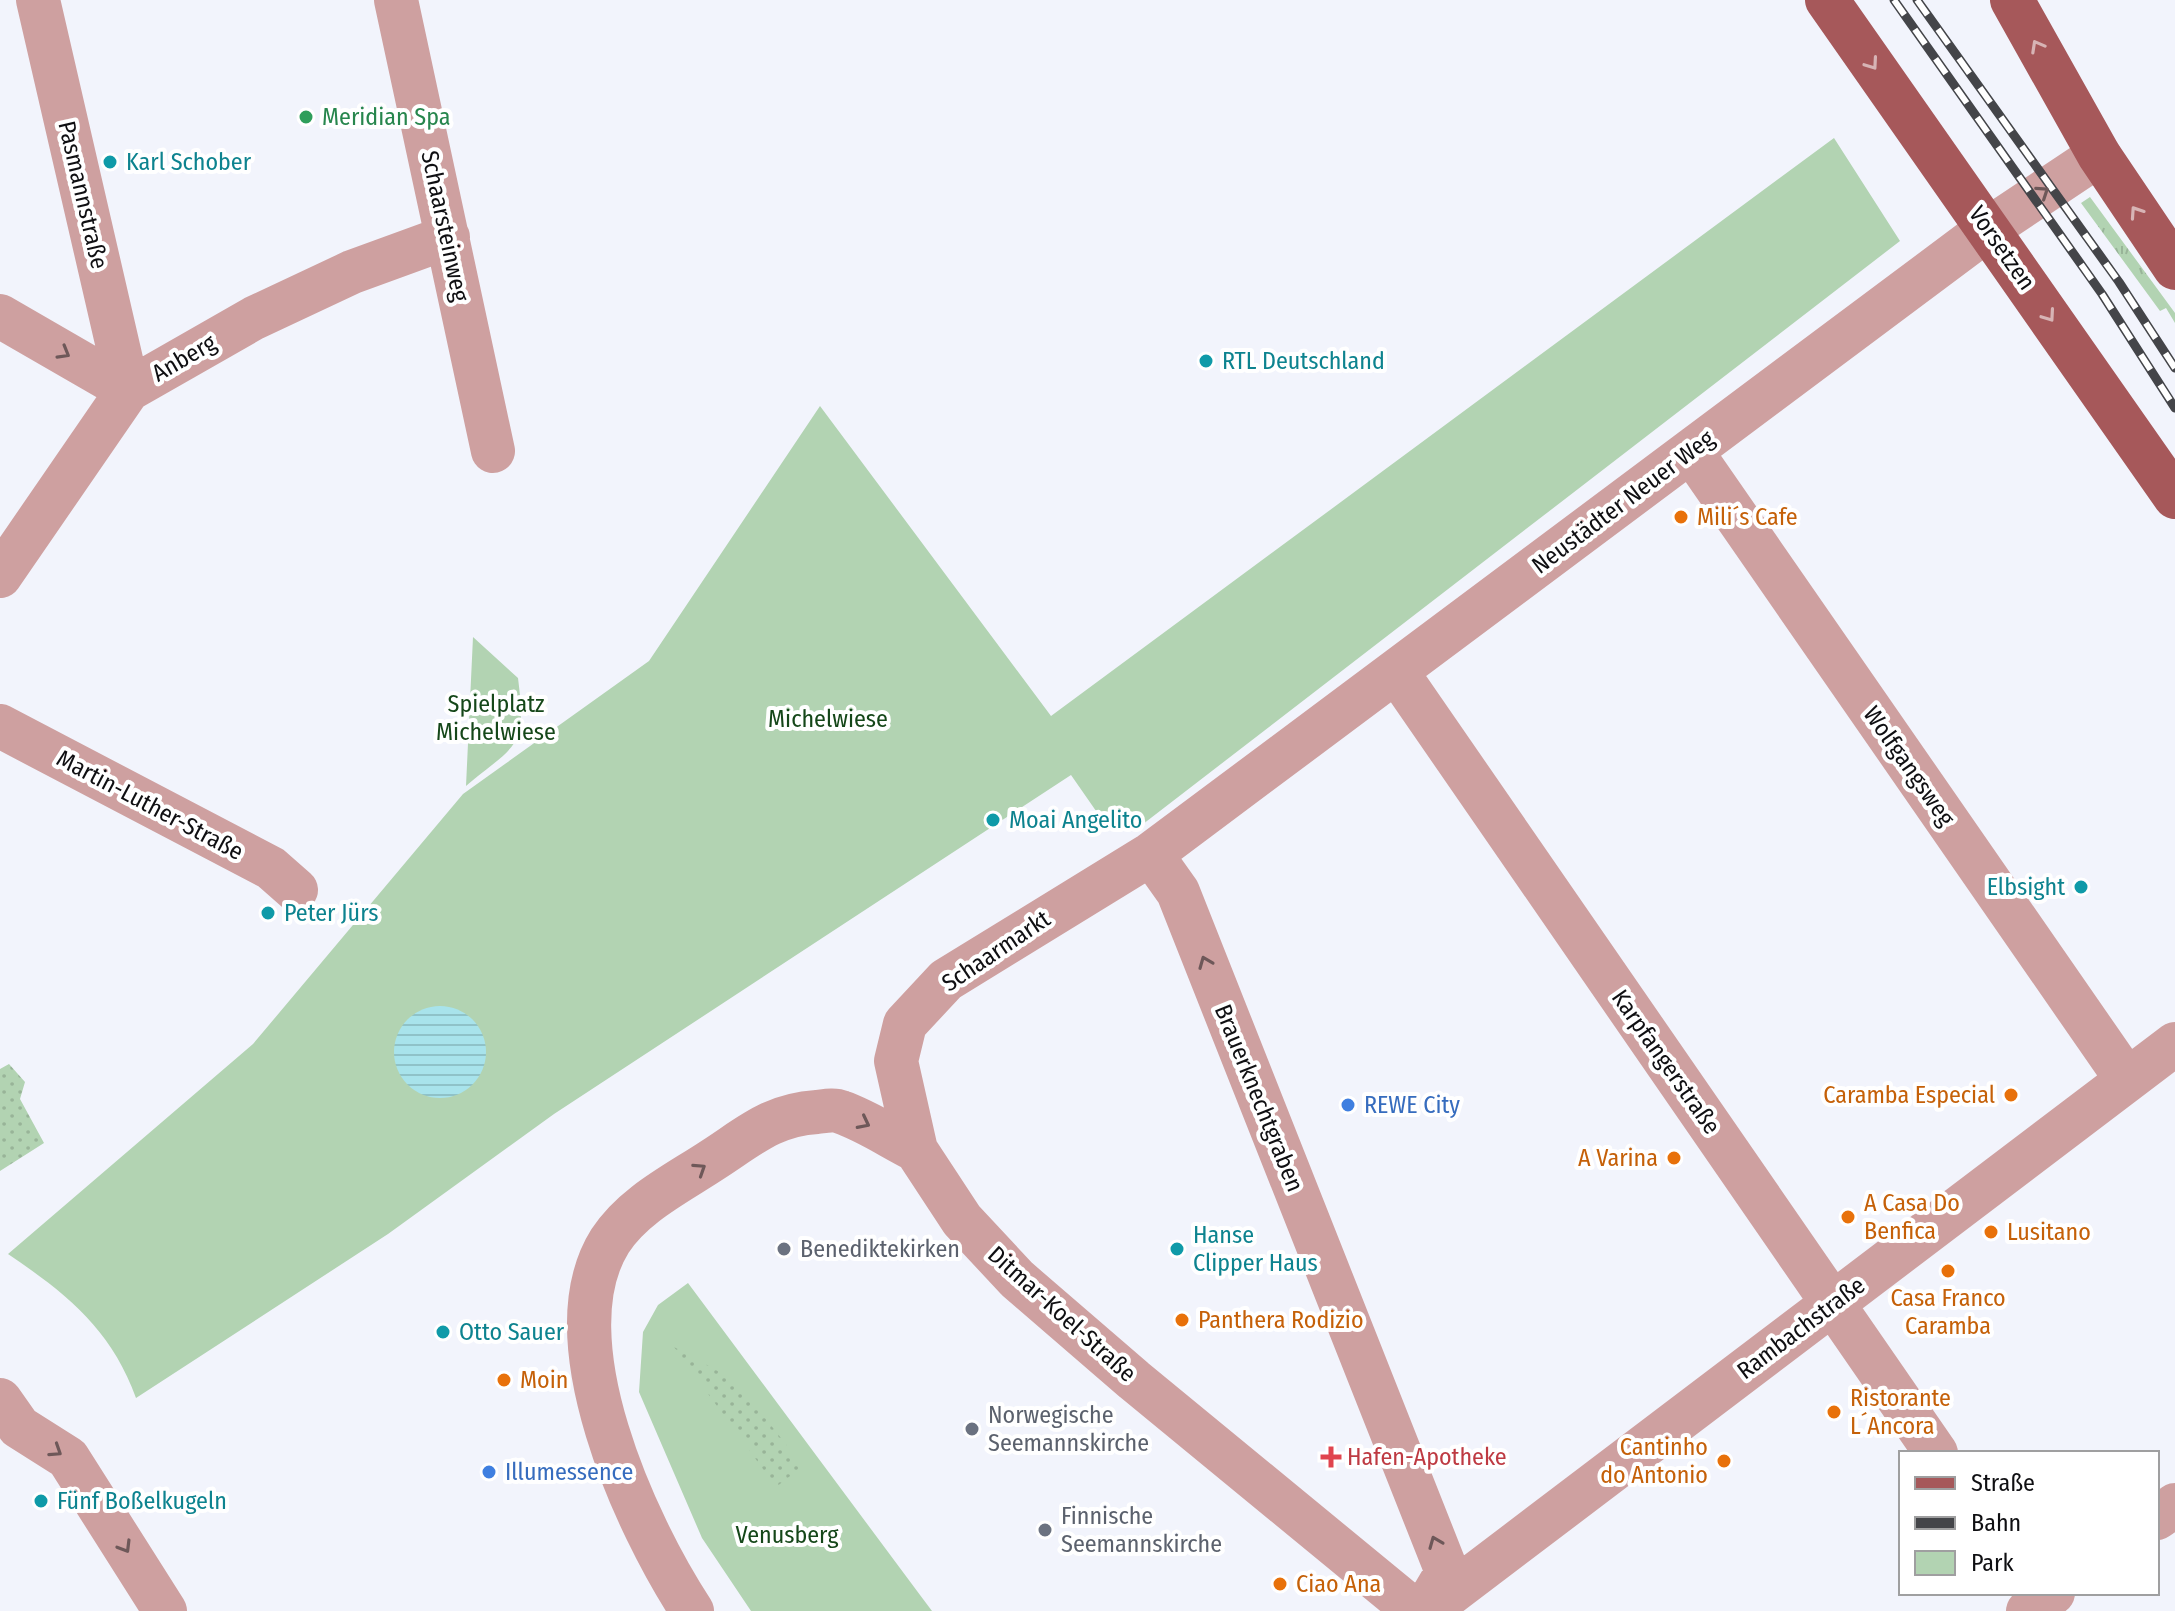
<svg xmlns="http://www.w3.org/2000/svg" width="2175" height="1611" viewBox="0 0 2175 1611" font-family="'Fira Sans Condensed',sans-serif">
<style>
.grass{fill:url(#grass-tufts)}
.park{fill:#b2d3b2}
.garden{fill:url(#garden-dots)}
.water{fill:url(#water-rules)}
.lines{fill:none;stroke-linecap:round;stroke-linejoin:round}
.minor{stroke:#cea0a0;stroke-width:44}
.major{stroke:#a6585a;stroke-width:44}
.rail-casing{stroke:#444549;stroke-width:9}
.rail{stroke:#fff;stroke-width:6;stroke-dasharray:18;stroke-linecap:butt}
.oneway{stroke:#d7b4b5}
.oneway2{stroke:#6e5859}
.leisure-dot{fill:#2e9e5b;stroke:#fff;stroke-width:3}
.culture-dot{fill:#0f9aa8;stroke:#fff;stroke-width:3}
.food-dot{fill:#e8710a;stroke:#fff;stroke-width:3}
.shop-dot{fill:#3f7fe0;stroke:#fff;stroke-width:3}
.worship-dot{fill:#6b7280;stroke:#fff;stroke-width:3}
.health-dot{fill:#e0444e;stroke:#fff;stroke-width:3}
.labels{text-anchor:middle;stroke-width:8;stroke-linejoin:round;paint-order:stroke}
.leisure-label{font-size:24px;fill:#27864d;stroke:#fff;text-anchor:start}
.culture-label{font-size:24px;fill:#0d838f;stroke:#fff;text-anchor:start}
.street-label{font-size:24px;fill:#0f0f12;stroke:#fff}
.food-label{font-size:24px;fill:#c56008;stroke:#fff;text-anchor:start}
.park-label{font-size:24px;fill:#154719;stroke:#fff}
.shop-label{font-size:24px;fill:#366cbe;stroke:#fff;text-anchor:start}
.worship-label{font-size:24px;fill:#5b616d;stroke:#fff;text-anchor:start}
.health-label{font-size:24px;fill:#be3a42;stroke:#fff;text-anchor:start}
</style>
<defs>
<pattern id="grass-tufts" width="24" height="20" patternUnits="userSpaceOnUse" patternTransform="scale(2)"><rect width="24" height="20" fill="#b2d3b2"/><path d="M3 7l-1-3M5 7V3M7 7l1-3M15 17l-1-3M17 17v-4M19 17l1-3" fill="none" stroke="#98b498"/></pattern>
<pattern id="garden-dots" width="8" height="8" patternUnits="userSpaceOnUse" patternTransform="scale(2)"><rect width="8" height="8" fill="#b2d3b2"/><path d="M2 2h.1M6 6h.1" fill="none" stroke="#98b498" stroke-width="1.8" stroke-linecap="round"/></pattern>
<pattern id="water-rules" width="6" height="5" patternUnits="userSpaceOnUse" patternTransform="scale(2)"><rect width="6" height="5" fill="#a8e3eb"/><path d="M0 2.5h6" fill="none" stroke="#8fc2c8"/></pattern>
</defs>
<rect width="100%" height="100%" fill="#f2f4fc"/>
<!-- grass -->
<path class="grass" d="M2090 197 2175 313V323L2166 308 2160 311 2081 203Z"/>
<!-- park -->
<path class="park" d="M1834 138 1900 241 1134 831 1119 809 1103 821 1071 775 554 1114 388 1234 136 1398C111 1329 67 1294 8 1254L253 1044 463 794 649 661 820 406 1051 716Z
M473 637 518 678C527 749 517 743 466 786Z
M688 1283 920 1595 932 1611H751L702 1538 639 1392 643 1332 658 1305Z"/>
<!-- garden -->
<path class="garden" d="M9 1064 25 1082 20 1099 44 1143 0 1171V1069Z
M674 1347 736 1381 803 1466 776 1487Z"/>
<!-- water -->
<path class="water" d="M394 1052a46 46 0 1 1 92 0a46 46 0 1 1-92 0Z"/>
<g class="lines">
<!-- minor -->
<path class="minor" d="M38 0 128 390
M396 0 493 451
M0 316 128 390
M1691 451 2127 1080
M0 576 128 390 254 318 352 272 448 237
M1396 671 1936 1453
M0 726 271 868 296 890
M1151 854 1178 892 1447 1572 1424 1611
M0 1400 19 1427 68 1458 165 1611
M2157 1518 2175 1505
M692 1611C636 1526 549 1338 610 1241 634 1204 678 1183 714 1159 751 1135 772 1115 817 1112 825 1111 834 1109 841 1112 867 1121 892 1138 916 1150
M1415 1611 1134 1380 1017 1279 962 1220 916 1150 896 1061 905 1024 946 980 1151 854 1988 229 2099 155
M1427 1611 2175 1044
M2028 1611 2053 1593"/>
<!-- major -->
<path class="major" d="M1827 0 2175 497
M2012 0 2099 155 2175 268"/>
<defs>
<path id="rail" d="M1894 0 2102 294 2175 408
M1917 0 2119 282 2175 368"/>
</defs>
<!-- rail casing -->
<use href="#rail" class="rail-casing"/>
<!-- rail -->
<use href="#rail" class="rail"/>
</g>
<!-- one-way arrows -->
<defs><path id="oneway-chevron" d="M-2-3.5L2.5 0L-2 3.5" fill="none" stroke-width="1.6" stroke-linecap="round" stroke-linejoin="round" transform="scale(2)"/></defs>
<g class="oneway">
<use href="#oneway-chevron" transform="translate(2037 46) rotate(-119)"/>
<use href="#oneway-chevron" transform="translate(1872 64) rotate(55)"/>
<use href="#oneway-chevron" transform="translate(2136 212) rotate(-124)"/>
<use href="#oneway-chevron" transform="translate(2049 316) rotate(55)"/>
</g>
<g class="oneway2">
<use href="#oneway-chevron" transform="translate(2043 192) rotate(-34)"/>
<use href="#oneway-chevron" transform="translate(64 353) rotate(30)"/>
<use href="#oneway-chevron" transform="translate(1205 962) rotate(-112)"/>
<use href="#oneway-chevron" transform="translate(864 1123) rotate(27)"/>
<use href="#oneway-chevron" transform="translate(700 1169) rotate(-33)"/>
<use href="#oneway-chevron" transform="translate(56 1451) rotate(33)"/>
<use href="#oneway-chevron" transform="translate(1435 1542) rotate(-112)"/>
<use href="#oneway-chevron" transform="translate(125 1547) rotate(59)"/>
</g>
<!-- markers -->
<circle class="leisure-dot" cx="306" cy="117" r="8"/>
<g class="culture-dot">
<circle cx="110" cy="162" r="8"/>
<circle cx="1206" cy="361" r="8"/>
<circle cx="993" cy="820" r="8"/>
<circle cx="2081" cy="887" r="8"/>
<circle cx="268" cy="913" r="8"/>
<circle cx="1177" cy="1249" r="8"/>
<circle cx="443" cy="1332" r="8"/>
<circle cx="41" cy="1501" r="8"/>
</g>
<g class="food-dot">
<circle cx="1681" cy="517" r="8"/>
<circle cx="2011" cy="1095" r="8"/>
<circle cx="1674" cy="1158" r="8"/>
<circle cx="1848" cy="1217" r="8"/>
<circle cx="1991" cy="1232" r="8"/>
<circle cx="1948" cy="1271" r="8"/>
<circle cx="1182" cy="1320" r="8"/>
<circle cx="504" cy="1380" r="8"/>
<circle cx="1834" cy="1412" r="8"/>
<circle cx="1724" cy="1461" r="8"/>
<circle cx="1280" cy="1584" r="8"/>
</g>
<g class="shop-dot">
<circle cx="1348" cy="1105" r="8"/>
<circle cx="489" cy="1472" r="8"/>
</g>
<g class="worship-dot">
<circle cx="784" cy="1249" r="8"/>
<circle cx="972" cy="1429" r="8"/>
<circle cx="1045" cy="1530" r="8"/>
</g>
<path class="health-dot" d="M1327 1445h8v8h8v8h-8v8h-8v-8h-8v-8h8z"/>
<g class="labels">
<!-- leisure labels -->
<g class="leisure-label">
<text x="322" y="125">Meridian Spa</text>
</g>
<!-- culture labels -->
<g class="culture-label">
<text x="126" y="170">Karl Schober</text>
<text x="1222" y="369">RTL Deutschland</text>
<text x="1009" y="828">Moai Angelito</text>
<text x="2065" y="895" text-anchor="end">Elbsight</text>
<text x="284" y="921">Peter Jürs</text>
<text x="1193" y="1243">Hanse<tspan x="1193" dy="28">Clipper Haus</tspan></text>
<text x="459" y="1340">Otto Sauer</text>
<text x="57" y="1509">Fünf Boßelkugeln</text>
</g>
<!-- street labels -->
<g class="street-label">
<text transform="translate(83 195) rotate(77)" y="8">Pasmannstraße</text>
<text transform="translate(445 226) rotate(78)" y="8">Schaarsteinweg</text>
<text transform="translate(2002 248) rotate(55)" y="8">Vorsetzen</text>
<text transform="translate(184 358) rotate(-30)" y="8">Anberg</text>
<text transform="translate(1623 502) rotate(-37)" y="8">Neustädter Neuer Weg</text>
<text transform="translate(1909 766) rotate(55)" y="8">Wolfgangsweg</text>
<text transform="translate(150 805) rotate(28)" y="8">Martin-Luther-Straße</text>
<text transform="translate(996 951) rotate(-34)" y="8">Schaarmarkt</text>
<text transform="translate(1666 1062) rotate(55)" y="8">Karpfangerstraße</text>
<text transform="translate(1259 1098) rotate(68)" y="8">Brauerknechtgraben</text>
<text transform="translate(1062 1314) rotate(42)" y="8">Ditmar-Koel-Straße</text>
<text transform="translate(1801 1328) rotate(-37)" y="8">Rambachstraße</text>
</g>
<!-- food labels -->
<g class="food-label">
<text x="1697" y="525">Mili´s Cafe</text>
<text x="1995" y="1103" text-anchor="end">Caramba Especial</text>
<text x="1658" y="1166" text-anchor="end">A Varina</text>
<text x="1864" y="1211">A Casa Do<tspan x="1864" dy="28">Benfica</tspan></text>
<text x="2007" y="1240">Lusitano</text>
<text x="1948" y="1306" text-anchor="middle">Casa Franco<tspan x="1948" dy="28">Caramba</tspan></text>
<text x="1198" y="1328">Panthera Rodizio</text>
<text x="520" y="1388">Moin</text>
<text x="1850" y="1406">Ristorante<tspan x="1850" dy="28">L´Ancora</tspan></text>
<text x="1708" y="1455" text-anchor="end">Cantinho<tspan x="1708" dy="28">do Antonio</tspan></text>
<text x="1296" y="1592">Ciao Ana</text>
</g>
<!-- park labels -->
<g class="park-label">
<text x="496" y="712">Spielplatz<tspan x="496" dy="28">Michelwiese</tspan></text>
<text x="828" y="727">Michelwiese</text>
<text x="787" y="1543">Venusberg</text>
</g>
<!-- shop labels -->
<g class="shop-label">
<text x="1364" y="1113">REWE City</text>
<text x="505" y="1480">Illumessence</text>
</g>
<!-- worship labels -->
<g class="worship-label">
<text x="800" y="1257">Benediktekirken</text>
<text x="988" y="1423">Norwegische<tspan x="988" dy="28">Seemannskirche</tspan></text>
<text x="1061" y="1524">Finnische<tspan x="1061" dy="28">Seemannskirche</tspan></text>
</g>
<!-- health labels -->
<g class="health-label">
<text x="1347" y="1465">Hafen-Apotheke</text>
</g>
</g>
<!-- legend -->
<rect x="1899" y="1451" width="260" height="144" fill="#ffffff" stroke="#9f9fa0" stroke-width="2"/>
<rect x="1915" y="1477" width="40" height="12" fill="#a6585a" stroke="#9f9fa0" stroke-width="2"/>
<text x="1971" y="1491" font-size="24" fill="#0f0f12">Straße</text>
<rect x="1915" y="1517" width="40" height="12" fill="#444549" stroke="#9f9fa0" stroke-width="2"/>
<text x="1971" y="1531" font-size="24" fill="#0f0f12">Bahn</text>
<rect x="1915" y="1551" width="40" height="24" fill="#b2d3b2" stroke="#9f9fa0" stroke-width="2"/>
<text x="1971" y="1571" font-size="24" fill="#0f0f12">Park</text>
</svg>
